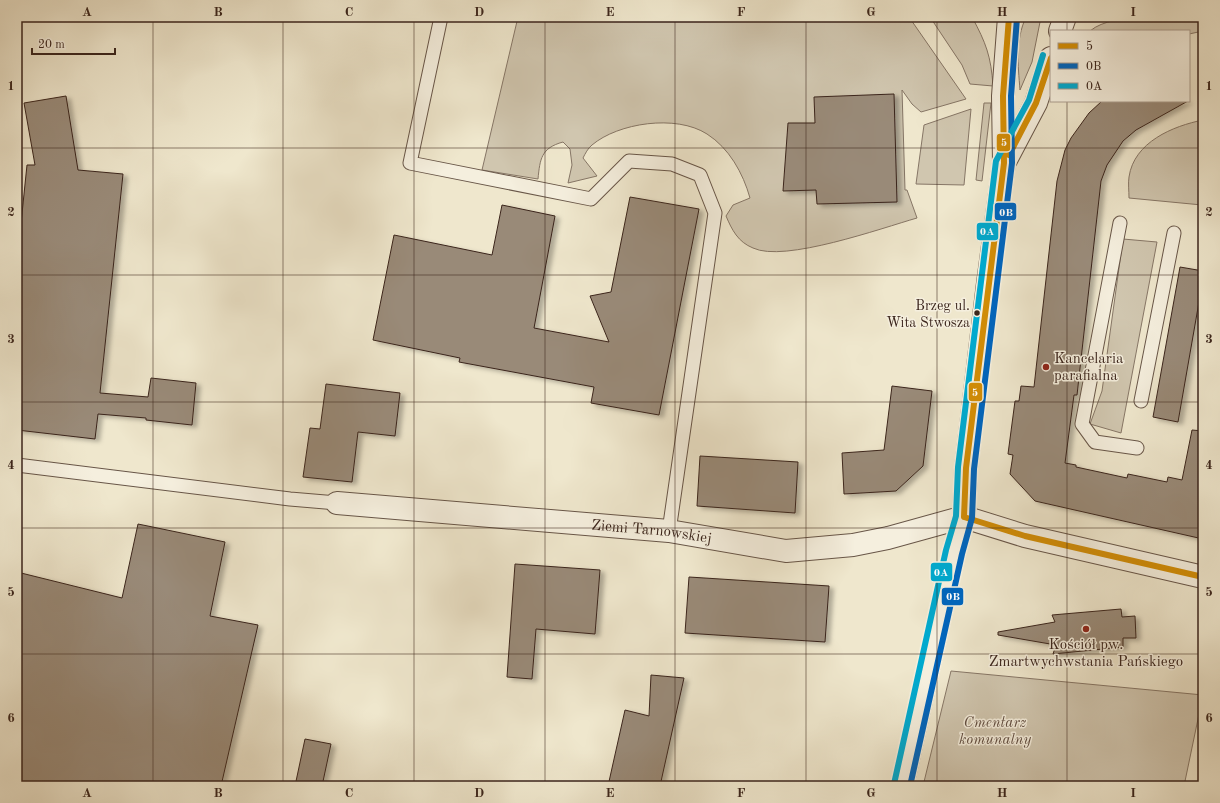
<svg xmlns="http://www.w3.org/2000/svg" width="1220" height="803" viewBox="0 0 1220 803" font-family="'Old Standard TT',serif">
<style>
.green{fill:#d0c6af;stroke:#867666}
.building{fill:#998a78;stroke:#3b251c;filter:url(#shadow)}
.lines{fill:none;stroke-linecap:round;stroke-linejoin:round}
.service-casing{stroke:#685648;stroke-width:15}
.minor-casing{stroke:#685648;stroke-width:24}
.service{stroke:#f5efde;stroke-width:13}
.minor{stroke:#f5efde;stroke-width:22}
.bus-1-casing{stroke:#f5efde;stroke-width:9}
.bus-2-casing{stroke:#f5efde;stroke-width:9}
.bus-3-casing{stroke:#f5efde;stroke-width:9}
.bus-1{stroke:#d18c06;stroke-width:6}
.bus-2{stroke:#0065bd;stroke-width:6}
.bus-3{stroke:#00a9ce;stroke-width:6}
.grid{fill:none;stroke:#3b251c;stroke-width:1;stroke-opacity:0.55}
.bus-dot{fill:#3b251c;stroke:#f5efde;stroke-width:1.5}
.poi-dot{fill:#8f2418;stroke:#f5efde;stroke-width:1.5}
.labels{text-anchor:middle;stroke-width:3;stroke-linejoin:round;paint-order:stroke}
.bus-label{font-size:14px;fill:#3b251c;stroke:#f5efde;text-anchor:end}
.poi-label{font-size:15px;fill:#3b251c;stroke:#f5efde;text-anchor:start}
.street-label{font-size:15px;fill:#3b251c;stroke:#f5efde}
.park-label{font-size:15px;font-style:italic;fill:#604d41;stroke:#f5efde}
.line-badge{stroke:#f5efde;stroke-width:1.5}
.badge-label{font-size:11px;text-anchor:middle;font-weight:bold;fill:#fff}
.neatline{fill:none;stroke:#3b251c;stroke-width:1.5}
.grid-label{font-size:13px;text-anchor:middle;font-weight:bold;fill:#3b251c}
</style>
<defs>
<filter id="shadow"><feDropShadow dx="4.5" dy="2.5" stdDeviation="2" flood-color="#0004"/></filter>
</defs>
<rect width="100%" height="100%" fill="#efe7cd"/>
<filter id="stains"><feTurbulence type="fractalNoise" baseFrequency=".005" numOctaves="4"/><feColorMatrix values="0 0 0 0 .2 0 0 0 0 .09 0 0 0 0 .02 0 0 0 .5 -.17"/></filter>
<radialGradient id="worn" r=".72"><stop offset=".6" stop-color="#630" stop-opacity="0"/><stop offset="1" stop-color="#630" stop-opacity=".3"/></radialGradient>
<!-- green -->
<path class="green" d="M518 17H909L966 99 921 112 912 104 902 90 905 190H907L917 218C882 228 784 263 753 248 738 242 732 230 726 216L733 205 750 198C743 173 729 148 707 134 676 114 618 123 592 145 588 148 585 154 583 158L597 176 568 183 572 165 570 149 563 142C541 148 540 159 538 179L482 170Z
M930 17H972C986 43 991 56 993 86L970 84 962 65Z
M1026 17H1041L1032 62 1020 90C1018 64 1015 41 1026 17Z
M1140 17H1203V31L1189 34V31H1090C1103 20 1124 19 1140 17Z
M984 103H991L982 181 976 180Z
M971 109 964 185 916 184 924 125Z
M1203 120 1202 205 1129 198C1129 191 1128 183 1129 177 1134 142 1173 126 1203 120Z
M1123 239 1157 242 1121 433 1090 424 1102 391Z
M951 671 1203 695 1184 786H923Z"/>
<!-- building -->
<path class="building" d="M894 94 897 202 817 204 816 190 783 191 788 123H815L814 97Z
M66 96 78 170 123 174 100 393 148 397 151 378 196 383 192 425 146 420V418L98 414 95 439 17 430V262L27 165H35L24 103Z
M1102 101H1188L1136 130 1123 141 1107 165 1101 181 1077 395H1074L1065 463 1076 465V467L1127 478 1128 474 1167 482 1168 477 1182 480 1192 430 1203 431V539L1035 501 1010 474 1013 455 1008 454 1015 401H1019L1021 386 1034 387 1057 181 1065 150 1071 138 1089 113Z
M630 197 699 209 659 415 591 403 594 387 459 362 460 358 373 340 394 235 492 255 502 205 555 216 534 328 609 342 590 296 611 292Z
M1180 267 1203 271V279L1178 422 1153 417Z
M326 384 400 393 395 436 358 432 352 482 303 477 310 428 320 429Z
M892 386 932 391 923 466 896 491 844 494 842 453 884 450Z
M700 456 798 462 795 513 697 506Z
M138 524 225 542 210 616 258 625 221 786H17V572L122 598Z
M515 564 600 570 595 634 536 629 532 679 507 677Z
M689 577 829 586 825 642 685 633Z
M1121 609 1122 617 1135 616 1136 638H1123V647L1053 654 1056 645 998 635V632L1055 622 1052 615Z
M651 675 684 678 660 786H608L625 710 649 716Z
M305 739 331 744 322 786H295Z"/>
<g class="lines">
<defs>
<path id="service" d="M441 17 410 163 591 199 629 161 672 164 700 175 715 213 669 531
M1120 223 1082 424 1095 442 1137 448
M1141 401 1174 233
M17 465 290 499 337 503"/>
<g id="minor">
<path d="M1060 31 1065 17"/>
<path d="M1006 160 1036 103 1051 58"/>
<path id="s1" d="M337 503 669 531 786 551 853 545 888 538 964 517"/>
<path d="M964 517 1025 536 1203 577"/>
<path d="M902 786 954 552 964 517 966 468 988 283 1004 163 1003 96 1009 17"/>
</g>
</defs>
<!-- service casing -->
<use href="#service" class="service-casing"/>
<!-- minor casing -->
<use href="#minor" class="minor-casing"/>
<!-- service -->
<use href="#service" class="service"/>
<!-- minor -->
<use href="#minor" class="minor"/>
<defs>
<path id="bus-1" d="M1009 155 1036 103 1051 58
M964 517 966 468 1004 163 1003 96 1009 17
M964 517 1025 536 1203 577"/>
<path id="bus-2" d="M910 786 962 554 972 518 974 469 1012 163 1011 96 1017 18"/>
<path id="bus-3" d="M894 784 946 550 956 516 958 467 996 161 1029 100 1043 55"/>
</defs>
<!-- bus-1 casing -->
<use href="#bus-1" class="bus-1-casing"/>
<!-- bus-2 casing -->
<use href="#bus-2" class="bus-2-casing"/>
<!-- bus-3 casing -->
<use href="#bus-3" class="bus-3-casing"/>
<!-- bus-1 -->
<use href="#bus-1" class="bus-1"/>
<!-- bus-2 -->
<use href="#bus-2" class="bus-2"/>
<!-- bus-3 -->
<use href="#bus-3" class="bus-3"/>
</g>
<!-- grid -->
<path class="grid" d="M153 17V786M283 17V786M414 17V786M545 17V786M675 17V786M806 17V786M937 17V786M1067 17V31M1067 101V786M17 148H1203M17 275H1203M17 402H1203M17 528H1203M17 654H1203"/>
<!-- markers -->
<circle class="bus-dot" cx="977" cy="313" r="3.5"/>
<g class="poi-dot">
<circle cx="1046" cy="367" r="4"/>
<circle cx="1086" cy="629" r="4"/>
</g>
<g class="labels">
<!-- bus labels -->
<g class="bus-label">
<text x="970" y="310">Brzeg ul.<tspan x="970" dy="17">Wita Stwosza</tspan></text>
</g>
<!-- poi labels -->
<g class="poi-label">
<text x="1054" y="363">Kancelaria<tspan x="1054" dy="17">parafialna</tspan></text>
<text x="1086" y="649" text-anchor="middle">Kościół pw.<tspan x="1086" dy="17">Zmartwychwstania Pańskiego</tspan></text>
</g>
<!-- street labels -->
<g class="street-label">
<text dy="5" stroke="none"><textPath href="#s1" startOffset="316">Ziemi Tarnowskiej</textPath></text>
</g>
<!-- park labels -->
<g class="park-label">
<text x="995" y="727">Cmentarz<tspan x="995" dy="17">komunalny</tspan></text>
</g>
</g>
<g class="line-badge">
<rect x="996" y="133" width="15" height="19" rx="4" fill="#d18c06"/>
<rect x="994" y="202" width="23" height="19" rx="4" fill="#0065bd"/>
<rect x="976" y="222" width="23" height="19" rx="4" fill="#00a9ce"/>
<rect x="968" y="382" width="15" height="20" rx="4" fill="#d18c06"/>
<rect x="930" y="562" width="23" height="20" rx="4" fill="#00a9ce"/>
<rect x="941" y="587" width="23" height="19" rx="4" fill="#0065bd"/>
</g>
<g class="badge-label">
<text x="1004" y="146">5</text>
<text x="1006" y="216">0B</text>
<text x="987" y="235">0A</text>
<text x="975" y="396">5</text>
<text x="941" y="576">0A</text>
<text x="953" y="600">0B</text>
</g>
<!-- margin -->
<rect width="1220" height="803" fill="none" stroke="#efe7cd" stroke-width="44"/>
<!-- legend -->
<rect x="1050" y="30" width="140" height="72" fill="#f5efde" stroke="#ab9e90"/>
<rect x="1058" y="43" width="20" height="6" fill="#d18c06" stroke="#ab9e90"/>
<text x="1086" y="50" font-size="12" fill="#3b251c">5</text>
<rect x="1058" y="63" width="20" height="6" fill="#0065bd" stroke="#ab9e90"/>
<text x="1086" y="70" font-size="12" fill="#3b251c">0B</text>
<rect x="1058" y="83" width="20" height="6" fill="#00a9ce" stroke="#ab9e90"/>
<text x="1086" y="90" font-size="12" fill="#3b251c">0A</text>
<!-- scale -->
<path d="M32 48v6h83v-6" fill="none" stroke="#3b251c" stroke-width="2"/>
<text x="38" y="48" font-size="12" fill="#3b251c" stroke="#f5efde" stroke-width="3" paint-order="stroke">20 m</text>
<rect x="22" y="22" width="1176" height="759" class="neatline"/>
<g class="grid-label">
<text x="87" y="16">A</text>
<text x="218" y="16">B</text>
<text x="349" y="16">C</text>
<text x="479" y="16">D</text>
<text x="610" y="16">E</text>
<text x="741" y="16">F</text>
<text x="871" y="16">G</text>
<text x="1002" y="16">H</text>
<text x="1133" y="16">I</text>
<text x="11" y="90">1</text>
<text x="1209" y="90">1</text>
<text x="11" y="216">2</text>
<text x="1209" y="216">2</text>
<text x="11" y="343">3</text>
<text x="1209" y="343">3</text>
<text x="11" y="469">4</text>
<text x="1209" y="469">4</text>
<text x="11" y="596">5</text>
<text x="1209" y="596">5</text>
<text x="11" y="722">6</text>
<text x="1209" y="722">6</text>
<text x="87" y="797">A</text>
<text x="218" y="797">B</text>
<text x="349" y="797">C</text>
<text x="479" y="797">D</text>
<text x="610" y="797">E</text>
<text x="741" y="797">F</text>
<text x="871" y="797">G</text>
<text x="1002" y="797">H</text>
<text x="1133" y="797">I</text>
</g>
<rect width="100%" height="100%" filter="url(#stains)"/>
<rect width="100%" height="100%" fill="url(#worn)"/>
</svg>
